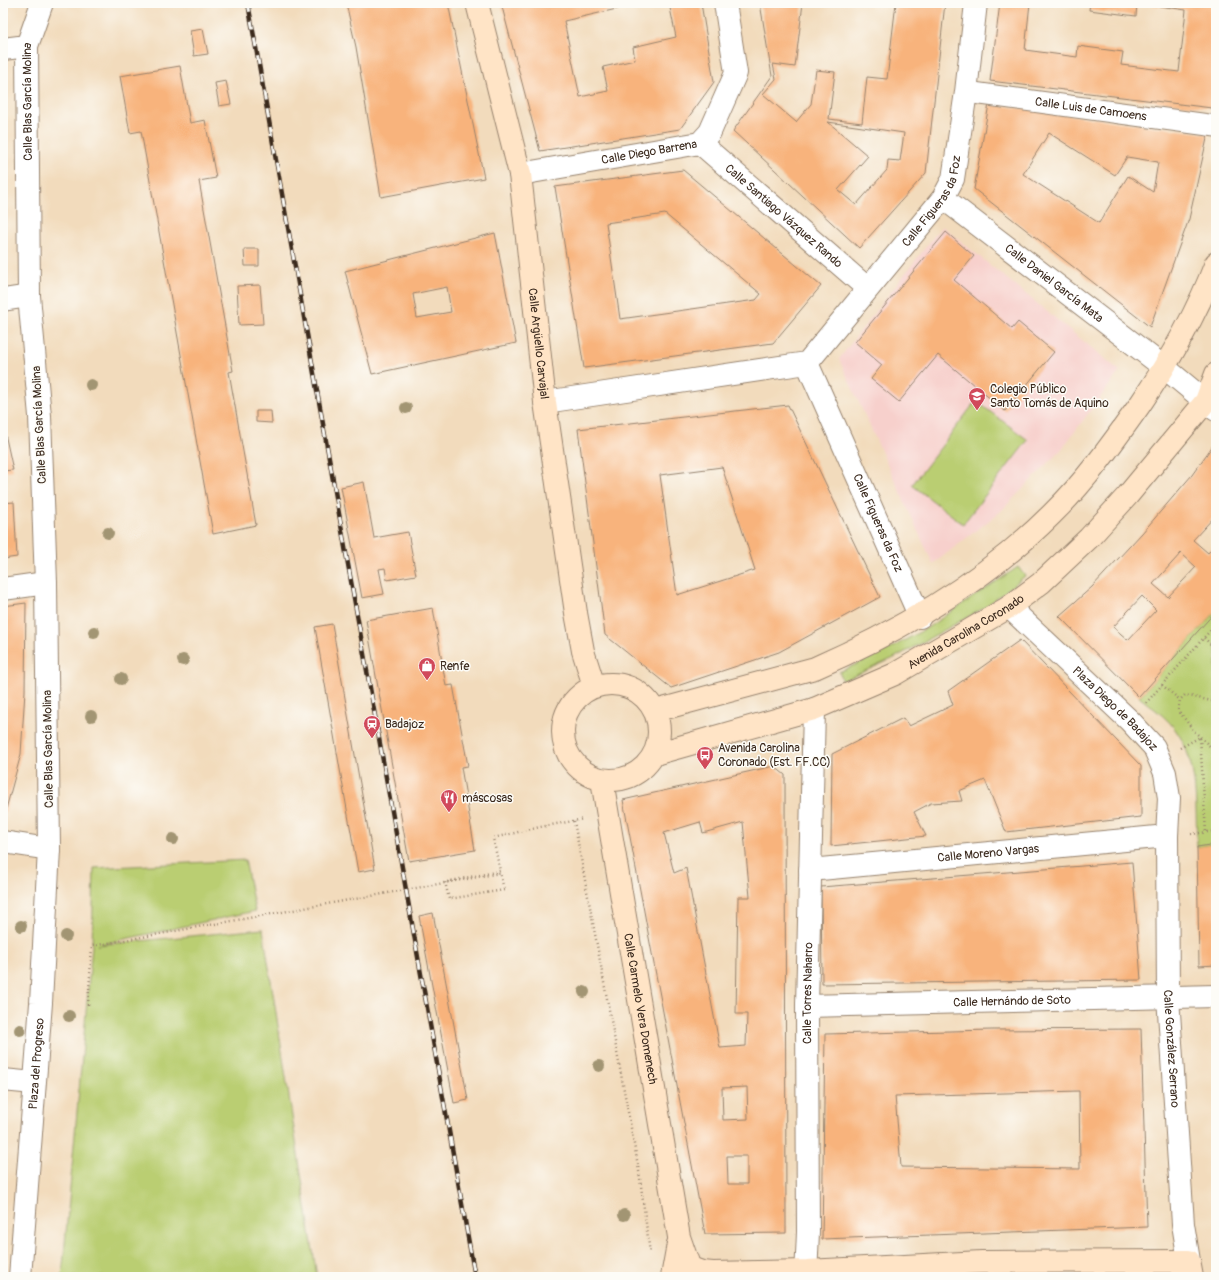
<svg xmlns="http://www.w3.org/2000/svg" width="1219" height="1280" viewBox="0 0 1219 1280" font-family="Pangolin,sans-serif">
<style>
.built{fill:#f7d0cc}
.green{fill:#bace72;stroke:#7a7c48}
.building{fill:#f8b37c;fill-rule:evenodd}
.lines{fill:none;stroke-linecap:round;stroke-linejoin:round}
.pedestrian-casing{stroke:#96826d;stroke-width:23}
.minor-casing{stroke:#96826d;stroke-width:24}
.secondary-casing{stroke:#96826d;stroke-width:24}
.path{stroke:#96826d;stroke-width:2.5;stroke-dasharray:1 3;stroke-linecap:butt}
.pedestrian{stroke:#fff;stroke-width:21}
.minor{stroke:#fff;stroke-width:22}
.secondary{stroke:#ffe4c6;stroke-width:22}
.rail-casing{stroke:#3b2a1e;stroke-width:4.5}
.rail{stroke:#fdfcf7;stroke-width:3;stroke-dasharray:9;stroke-linecap:butt}
.path-bridge{stroke:#96826d;stroke-width:2.5;stroke-dasharray:1 3;stroke-linecap:butt}
.tree{fill:#a29573}
.labels{text-anchor:middle;stroke-width:3;stroke-linejoin:round;paint-order:stroke}
.street-label{font-size:12px;fill:#3b2a1e;stroke:#fdfcf7}
.poi-label{font-size:12px;fill:#3b2a1e;stroke:#fdfcf7;text-anchor:start}
</style>
<rect width="100%" height="100%" fill="#fdfcf7"/>
<filter id="ink" filterUnits="userSpaceOnUse"><feTurbulence type="fractalNoise" baseFrequency=".025" numOctaves="2"/><feDisplacementMap in="SourceGraphic" scale="8" xChannelSelector="R" yChannelSelector="G"/><feConvolveMatrix kernelMatrix="1 2 1 2 8 2 1 2 1" color-interpolation-filters="sRGB"/></filter>
<filter id="wash" filterUnits="userSpaceOnUse"><feTurbulence type="fractalNoise" baseFrequency=".012" numOctaves="4" result="noise"/><feDisplacementMap in="SourceGraphic" scale="16" xChannelSelector="R" yChannelSelector="G"/><feGaussianBlur stdDeviation="0.9" result="paint"/><feColorMatrix in="noise" values="0 0 0 0 0 0 0 0 0 0 0 0 0 0 0 0 0 1.4 0 .05"/><feComposite in="paint" operator="in"/></filter>
<g filter="url(#wash)">
<rect width="100%" height="100%" fill="#f2dbbc"/>
<!-- built -->
<path class="built" d="M942 226 1120 371 1061 450 1000 512 933 564 839 359Z"/>
<!-- green -->
<path class="green" d="M976 401 1028 440 963 524 912 485Z
M1018 567 1025 576 984 608 894 658 843 681 839 672 882 653 927 628Z
M1216 611V844L1197 847C1195 805 1200 756 1170 723 1161 713 1149 705 1139 697Z
M245 860 255 911 97 945 263 929 317 1277H62L92 946 94 868Z"/>
<g id="blocks">
<!-- building -->
<path class="building" d="M346 3H448L484 178 381 197 356 47Z
M501 3H629L630 6 564 21 580 97 608 91 603 67 635 60 633 47 676 37 669 3H701L714 82 680 129 540 151Z
M760 3H803L795 67 773 64 776 79 763 94 796 122 811 104 816 70 835 72 829 119 862 123 867 77 887 79 896 3H945L926 173 859 248 733 131 772 76ZM828 122 904 133 900 161 888 160 887 170 856 205 838 190 868 156Z
M1000 3H1030L1025 50 1077 57 1078 46 1123 52 1121 65 1179 72 1186 10 1139 3H1216V72L1212 108 990 81Z
M1090 3H1137L1136 16 1089 10Z
M203 29 208 54 194 56 190 31Z
M180 66 190 123 205 120 216 178 199 181 233 371 229 372 256 525 213 534 141 131 130 133 120 76Z
M226 81 231 104 219 106 215 83Z
M989 104 1208 134 1189 219 1150 327 974 189ZM1049 133 1115 175 1127 157 1158 162 1153 192 1128 176 1099 223 1023 174Z
M683 170 821 286 773 343 584 368 555 187ZM665 214 761 294 756 300 620 319 606 223Z
M946 232 974 256 954 280 1012 329 1018 322 1054 352 1005 411 938 355 899 402 871 379 882 365 855 342Z
M495 233 516 343 372 374 345 271ZM447 287 451 312 417 318 413 294Z
M244 249H259V266H245Z
M260 285 263 324 239 325 237 286Z
M788 405 880 597 779 652 671 688 605 635 578 429ZM722 467 755 570 677 595 660 475Z
M256 411H271L272 423 256 422Z
M3 429H4L13 470 3 471Z
M1216 441V515L1193 540 1208 553 1216 544V611L1139 697 1059 616 1092 587 1142 533 1192 475ZM1181 553 1196 567 1168 597 1153 584ZM1142 596 1156 610 1128 640 1113 627Z
M364 482 374 538 408 532 416 575 387 580 385 568 379 569 384 594 362 598 341 487Z
M14 502 17 557 3 559V503Z
M26 603 25 691 21 754 3 820V606Z
M433 608 446 686 453 685 468 766 461 767 475 850 409 861 366 620Z
M332 624 375 869 358 872 315 627Z
M1020 640 1141 766V817L1006 832 985 780 959 791 962 801 931 803 914 812 926 836 831 846 832 754 903 718 909 726 953 705 948 691Z
M774 766 785 775 786 1233 705 1234 623 800ZM700 822 703 833 743 822 750 897H738L736 1014H747L746 1046 720 1048 686 868 674 873 664 833ZM747 1087 748 1119 723 1120 722 1088ZM727 1156H747V1184H728Z
M1216 844V965L1199 966 1197 847Z
M1132 862 1141 980 822 984 821 887Z
M433 913 468 1100 454 1103 419 916Z
M1214 1028H1216V1055H1215Z
M1141 1029 1147 1227 822 1239 825 1034 992 1030ZM1079 1091 1080 1169 901 1167 895 1096Z"/>
</g>
</g>
<g filter="url(#ink)">
<use href="#blocks" fill-opacity="0" stroke="#96826d" stroke-width="1"/>
<g class="lines">
<defs>
<g id="pedestrian">
<path id="s1" d="M966 92 1216 126"/>
</g>
<g id="minor">
<path d="M3 49 27 46"/>
<path id="s2" d="M700 143 867 288"/>
<path id="s3" d="M520 174 700 143 710 132 736 73 725 3"/>
<path id="s4" d="M943 198 1165 368 1216 410"/>
<path d="M3 300 29 296"/>
<path id="s5" d="M807 363 920 617"/>
<path id="s6" d="M545 402 807 363 943 198 953 179 966 92 976 3"/>
<path d="M3 589 46 583"/>
<path id="s7" d="M1009 607 1130 721 1154 747 1165 773 1169 798 1167 836 1168 997 1183 1224 1189 1261"/>
<path d="M3 842 49 849"/>
<path id="s8" d="M810 870 1167 836"/>
<path id="s9" d="M807 1006 1216 996"/>
<path d="M3 1080 34 1083"/>
<path id="s10" d="M20 1277 41 1003 49 849 46 583 40 416 29 296 27 46 42 3"/>
<path id="s11" d="M806 1277 808 1232 807 1006 814 709"/>
</g>
<g id="secondary">
<path id="s12" d="M477 3 520 174 545 402 576 613 583 651 594 686"/>
<circle cx="611" cy="732" r="48"/>
<path d="M655 711 815 668C902 630 984 582 1052 514 1085 482 1112 444 1139 406 1169 362 1197 313 1216 263"/>
<path id="s13" d="M655 754 814 709 895 674 1009 607 1041 583 1089 538 1128 495 1206 401 1216 374"/>
<path id="s14" d="M602 780 679 1237 693 1277"/>
<path d="M688 1267 702 1272 713 1273 807 1271 982 1262 1189 1261 1192 1277"/>
<path d="M672 1277 678 1244"/>
</g>
</defs>
<!-- pedestrian casing -->
<use href="#pedestrian" class="pedestrian-casing"/>
<!-- minor casing -->
<use href="#minor" class="minor-casing"/>
<!-- secondary casing -->
<use href="#secondary" class="secondary-casing"/>
<!-- path -->
<path class="path" d="M1204 638 1216 649
M1162 685 1180 700
M1216 702 1185 695 1180 700 1178 710 1194 731 1216 752
M1146 703 1216 624
M1180 748 1200 737 1206 833
M574 821 639 1171 650 1253
M1191 834 1216 831
M504 890 449 899 445 882 500 871 493 838 540 827 584 819"/>
<!-- pedestrian -->
<use href="#pedestrian" class="pedestrian"/>
<!-- minor -->
<use href="#minor" class="minor"/>
<!-- secondary -->
<use href="#secondary" class="secondary"/>
<defs>
<path id="rail" d="M248 3 475 1277"/>
</defs>
<!-- rail casing -->
<use href="#rail" class="rail-casing"/>
<!-- rail -->
<use href="#rail" class="rail"/>
<!-- path-bridge -->
<path class="path-bridge" d="M88 1005 92 946 500 873 504 890"/>
</g>
<!-- trees -->
<g class="tree">
<circle cx="91" cy="385" r="6"/>
<circle cx="406" cy="408" r="6"/>
<circle cx="108" cy="533" r="6"/>
<circle cx="94" cy="632" r="6"/>
<circle cx="183" cy="660" r="6"/>
<circle cx="121" cy="679" r="6"/>
<circle cx="91" cy="716" r="6"/>
<circle cx="173" cy="839" r="6"/>
<circle cx="21" cy="926" r="6"/>
<circle cx="66" cy="936" r="6"/>
<circle cx="584" cy="992" r="6"/>
<circle cx="69" cy="1016" r="6"/>
<circle cx="20" cy="1030" r="6"/>
<circle cx="599" cy="1066" r="6"/>
<circle cx="624" cy="1215" r="6"/>
</g>
</g>
<!-- icons -->
<defs>
<symbol id="school-pin" viewBox="-11 -11 22 30"><path d="M0 17L-7.5 6A9.5 9.5 0 1 1 7.5 6Z" fill="#d1495b" stroke="#fdfcf7"/><path d="M0-5L7-2L0 1L-7-2ZM-4 1L0 2.5L4 1V4Q0 6-4 4Z" fill="#fff"/></symbol>
<symbol id="shop-pin" viewBox="-11 -11 22 30"><path d="M0 17L-7.5 6A9.5 9.5 0 1 1 7.5 6Z" fill="#d1495b" stroke="#fdfcf7"/><path d="M-5-2.5h2.3a2.7 3.5 0 0 1 5.4 0H5L5.5 6h-11ZM-1.5-2.5h3a1.5 2.3 0 0 0-3 0Z" fill="#fff"/></symbol>
<symbol id="station-pin" viewBox="-11 -11 22 30"><path d="M0 17L-7.5 6A9.5 9.5 0 1 1 7.5 6Z" fill="#d1495b" stroke="#fdfcf7"/><path d="M-3-6H3Q5-6 5-4V2Q5 4 3 4L4.5 6H3L1.5 4h-3L-3 6H-4.5L-3 4Q-5 4-5 2V-4Q-5-6-3-6ZM-3.5-4v3h7v-3ZM-3.5 1v1.5H-2V1ZM2 1v1.5H3.5V1Z" fill="#fff"/></symbol>
<symbol id="bus-pin" viewBox="-11 -11 22 30"><path d="M0 17L-7.5 6A9.5 9.5 0 1 1 7.5 6Z" fill="#d1495b" stroke="#fdfcf7"/><path d="M-5-6H5V4H4V6H2V4H-2V6H-4V4H-5ZM-3.5-4V0h7V-4ZM-3.5 1.2v1.5H-2V1.2ZM2 1.2v1.5H3.5V1.2Z" fill="#fff"/></symbol>
<symbol id="restaurant-pin" viewBox="-11 -11 22 30"><path d="M0 17L-7.5 6A9.5 9.5 0 1 1 7.5 6Z" fill="#d1495b" stroke="#fdfcf7"/><path d="M-5-6h1v4h1v-4h1v4h1v-4h1v5L-1.5 .5V6h-2V.5L-5-1ZM5-6V6H3V1.5H1.5Q1.5-4 5-6Z" fill="#fff"/></symbol>
</defs>
<g fill-rule="evenodd">
<use href="#school-pin" x="967" y="386" width="20" height="27"/>
<use href="#shop-pin" x="417" y="656" width="20" height="27"/>
<use href="#station-pin" x="362" y="714" width="20" height="27"/>
<use href="#bus-pin" x="695" y="745" width="20" height="27"/>
<use href="#restaurant-pin" x="439" y="788" width="20" height="27"/>
</g>
<g class="labels">
<!-- street labels -->
<g class="street-label">
<text dy="4" stroke="none"><textPath href="#s10" startOffset="1177">Calle Blas García Molina</textPath></text>
<text dy="4" stroke="none"><textPath href="#s1" startOffset="126">Calle Luis de Camoens</textPath></text>
<text dy="4" stroke="none"><textPath href="#s3" startOffset="131">Calle Diego Barrena</textPath></text>
<text dy="4" stroke="none"><textPath href="#s6" startOffset="471">Calle Figueras da Foz</textPath></text>
<text dy="4" stroke="none"><textPath href="#s2" startOffset="111">Calle Santiago Vázquez Rando</textPath></text>
<text dy="4" stroke="none"><textPath href="#s4" startOffset="140">Calle Daniel García Mata</textPath></text>
<text dy="4" stroke="none"><textPath href="#s12" startOffset="347">Calle Argüello Carvajal</textPath></text>
<text transform="translate(39 425) rotate(-93)" y="4">Calle Blas García Molina</text>
<text dy="4" stroke="none"><textPath href="#s5" startOffset="175">Calle Figueras da Foz</textPath></text>
<text dy="4" stroke="none"><textPath href="#s13" startOffset="336">Avenida Carolina Coronado</textPath></text>
<text dy="4" stroke="none"><textPath href="#s7" startOffset="147">Plaza Diego de Badajoz</textPath></text>
<text transform="translate(48 749) rotate(-91)" y="4">Calle Blas García Molina</text>
<text dy="4" stroke="none"><textPath href="#s8" startOffset="179">Calle Moreno Vargas</textPath></text>
<text dy="4" stroke="none"><textPath href="#s11" startOffset="284">Calle Torres Naharro</textPath></text>
<text dy="4" stroke="none"><textPath href="#s9" startOffset="205">Calle Hernándo de Soto</textPath></text>
<text dy="4" stroke="none"><textPath href="#s14" startOffset="232">Calle Carmelo Vera Domenech</textPath></text>
<text dy="4" stroke="none"><textPath href="#s7" startOffset="506">Calle González Serrano</textPath></text>
<text dy="4" stroke="none"><textPath href="#s10" startOffset="214">Plaza del Progreso</textPath></text>
</g>
<!-- poi labels -->
<g class="poi-label">
<text x="990" y="393">Colegio Público<tspan x="990" dy="14">Santo Tomás de Aquino</tspan></text>
<text x="440" y="670">Renfe</text>
<text x="385" y="728">Badajoz</text>
<text x="718" y="752">Avenida Carolina<tspan x="718" dy="14">Coronado (Est. FF.CC)</tspan></text>
<text x="462" y="802">máscosas</text>
</g>
</g>
<!-- margin -->
<rect width="1219" height="1280" fill="none" stroke="#fdfcf7" stroke-width="16"/>
</svg>
